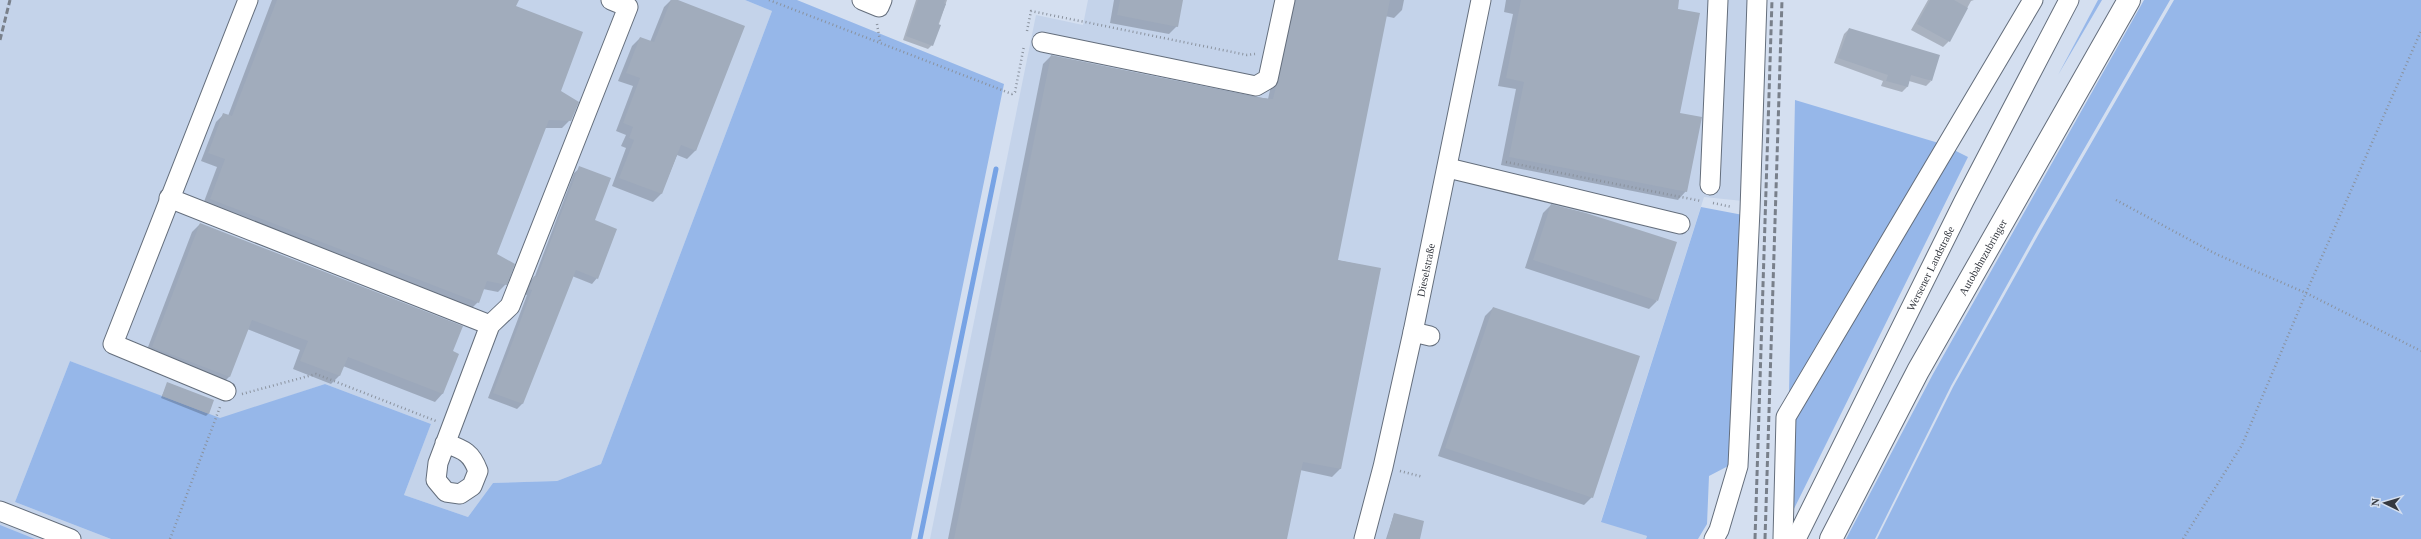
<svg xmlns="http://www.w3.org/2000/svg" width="2421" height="539" viewBox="0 0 2421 539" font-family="'Times New Roman',serif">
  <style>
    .built { fill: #c4d3ea }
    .green { fill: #96b7e9 }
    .shadow { fill: #0003 }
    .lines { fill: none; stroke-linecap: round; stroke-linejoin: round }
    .stream { stroke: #77a3e5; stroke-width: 5 }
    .building { fill: #a1acbc }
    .minor-casing { stroke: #646e7c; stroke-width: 21 }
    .highway-casing { stroke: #646e7c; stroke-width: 24 }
    .path { stroke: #8a929e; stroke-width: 2.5; stroke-dasharray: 1 3; stroke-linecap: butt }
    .minor { stroke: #fff; stroke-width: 19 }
    .highway { stroke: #fff; stroke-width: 22 }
    .rail { stroke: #79808b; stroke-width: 3; stroke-dasharray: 6 3; stroke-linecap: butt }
    .labels { text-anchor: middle; stroke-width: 4; stroke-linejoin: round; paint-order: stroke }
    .street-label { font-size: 11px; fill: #353940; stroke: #d4dff0 }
  </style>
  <rect width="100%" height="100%" fill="#d4dff0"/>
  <path class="built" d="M 0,0 L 745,0 L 772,11 L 601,464 L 557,481 L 493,483 L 468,517 L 404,495 L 431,424 L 325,384 L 220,419 L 70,361 L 15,502 L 111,539 L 0,539 Z
    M 1088,0 L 1749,0 L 1743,201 L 1704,197 L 1601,521 L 1647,536 L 1646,539 L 930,539 L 1036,15 L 1083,25 Z"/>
  <path class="green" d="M 745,0 L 797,0 L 1004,84 L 911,539 L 111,539 L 15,502 L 70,361 L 220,418 L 325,384 L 431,424 L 404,495 L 468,517 L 493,483 L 557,481 L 601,464 L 772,11 Z
    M 2098,0 L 2102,0 L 2058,75 Z
    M 2144,0 L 2170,0 L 2038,229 L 1951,386 L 1875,539 L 1846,539 L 1933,374 Z
    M 2174,0 L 2421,0 L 2421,539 L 1877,539 L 1953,387 L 2041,230 Z
    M 1795,100 L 1942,144 L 1789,395 Z
    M 1954,150 L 1968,157 L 1786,525 L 1788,423 Z
    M 1701,207 L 1743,215 L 1732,464 L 1709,476 L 1707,524 L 1698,539 L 1646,539 L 1647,536 L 1601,522 Z
    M 0,525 L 35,539 L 0,539 Z"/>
  <path class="shadow" d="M 272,0 L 518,0 L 515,7 L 559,91 L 570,120 L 562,128 L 545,128 L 496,254 L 506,284 L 498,292 L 483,289 L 478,302 L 470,310 L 202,207 L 217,167 L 201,161 L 216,122 L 224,114 L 228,116 Z
    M 671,0 L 743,26 L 695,151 L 687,159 L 677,155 L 661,194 L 653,202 L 612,186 L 626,148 L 621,146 L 626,135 L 616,131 L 633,86 L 618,81 L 632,46 L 640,38 L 650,42 L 664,7 Z
    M 916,0 L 947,0 L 932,45 L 928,49 L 903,40 Z
    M 1114,0 L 1182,0 L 1177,26 L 1169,34 L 1110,23 Z
    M 1288,0 L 1404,0 L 1402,10 L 1394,18 L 1385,16 L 1337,260 L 1380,269 L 1340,469 L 1332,477 L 1300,470 L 1286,539 L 948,539 L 1043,64 L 1051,56 L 1268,99 L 1288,11 Z
    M 1506,0 L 1678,0 L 1676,10 L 1679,114 L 1686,191 L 1678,200 L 1501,165 L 1516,89 L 1498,86 L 1513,14 L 1504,12 Z
    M 1928,0 L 1974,0 L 1971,1 L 1949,41 L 1943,47 L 1911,30 Z
    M 1849,29 L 1931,81 L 1926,86 L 1909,81 L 1907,87 L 1902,92 L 1881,86 L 1883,81 L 1834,63 L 1844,34 Z
    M 580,168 L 593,221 L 597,278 L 592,284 L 572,276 L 522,404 L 517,409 L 488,398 L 527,295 L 524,294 L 529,282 L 535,276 L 574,173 Z
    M 1551,205 L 1657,301 L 1649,309 L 1525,268 L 1543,213 Z
    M 200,224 L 452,352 L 443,393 L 435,402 L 343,366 L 339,376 L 331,384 L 293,369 L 300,350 L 247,329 L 229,377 L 221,385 L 145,355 L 192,232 Z
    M 1493,308 L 1592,497 L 1584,505 L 1438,456 L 1485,316 Z
    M 168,383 L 213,401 L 208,414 L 206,416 L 161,398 Z
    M 1394,514 L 1419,539 L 1386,539 Z"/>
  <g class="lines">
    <path class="stream" d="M 920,539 L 996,169"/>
  </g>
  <path class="building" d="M 277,0 L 519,0 L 516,6 L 583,32 L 561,91 L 579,102 L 571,121 L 549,120 L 497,254 L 515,264 L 507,285 L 487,281 L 479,303 L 210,199 L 225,159 L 208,153 L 223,113 L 232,116 Z
    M 671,0 L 678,0 L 745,26 L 696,151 L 681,145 L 662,194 L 619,178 L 634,140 L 629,138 L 633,127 L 623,123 L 640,78 L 626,73 L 640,37 L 654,42 Z
    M 918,0 L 945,0 L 944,3 L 946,4 L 938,24 L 941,25 L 933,46 L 906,36 Z
    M 1120,0 L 1183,0 L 1178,27 L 1117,15 Z
    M 1296,0 L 1390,0 L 1338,260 L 1381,268 L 1341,469 L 1303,462 L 1287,539 L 954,539 L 1051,55 L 1254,97 L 1273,99 Z
    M 1521,0 L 1679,0 L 1678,9 L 1700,13 L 1680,113 L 1702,117 L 1687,192 L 1509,157 L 1524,82 L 1506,78 Z
    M 1930,0 L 1954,0 L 1968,8 L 1950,42 L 1917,24 Z
    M 1849,28 L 1940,55 L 1932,81 L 1911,75 L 1908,87 L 1886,81 L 1888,75 L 1838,58 Z
    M 579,166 L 611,178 L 595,220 L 617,229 L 598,279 L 576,270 L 523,404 L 493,393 L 532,290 L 529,289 L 534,276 L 537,277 Z
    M 1551,204 L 1586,213 L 1677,242 L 1658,301 L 1533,260 Z
    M 200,223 L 463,326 L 453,351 L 459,354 L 443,394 L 348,357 L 340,376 L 300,361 L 308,341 L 252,320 L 230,377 L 152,347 Z
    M 1493,307 L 1640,356 L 1593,498 L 1445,448 Z
    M 167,382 L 214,400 L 209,414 L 162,396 Z
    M 1394,513 L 1424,521 L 1420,539 L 1387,539 Z"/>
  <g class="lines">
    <g class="minor-casing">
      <g id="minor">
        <path d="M 862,0 L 879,7 L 882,0"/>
        <path d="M 1042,42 L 1256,86 L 1268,79 L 1285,0"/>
        <path d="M 1448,168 L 1680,224"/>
        <path d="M 1710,185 L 1718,0"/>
        <path d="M 169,198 L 490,325"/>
        <path d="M 1413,332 L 1430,336"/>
        <path d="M 226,391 L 113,344 L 248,0"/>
        <path d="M 445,443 C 464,450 471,452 478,471 L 472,486 L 460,494 L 446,492 L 436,480 L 438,463 L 490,325 L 510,306 L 628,7 L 611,0"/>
        <path d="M 0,511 L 71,539"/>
        <path id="s1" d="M 1364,539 L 1383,467 L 1413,332 L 1481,0"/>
        <path d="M 1714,539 L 1719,530 L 1738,466 L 1750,210 L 1757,0"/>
        <path d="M 1783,539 L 1786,417 L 2033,0"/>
        <path id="s2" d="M 1796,539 L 1964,201 L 2069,0"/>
      </g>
    </g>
    <g class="highway-casing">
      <g id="highway">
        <path id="s3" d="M 1831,539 L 1918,371 L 2129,0"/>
      </g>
    </g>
    <path class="path" d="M 769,0 L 1012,94 L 1015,92 L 1024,46
      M 877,24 L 880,41
      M 1027,31 L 1031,11 L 1247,55 L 1255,54
      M 1506,162 L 1701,201
      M 2116,200 L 2216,254 L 2306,293 L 2421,351
      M 1713,203 L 1732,207
      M 242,394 L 316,374 L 436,421
      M 1400,471 L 1423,477
      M 170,539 L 220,407
      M 2183,539 L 2242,445 L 2306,293 L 2421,31"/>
    <use href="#minor" class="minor"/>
    <use href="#highway" class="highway"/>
    <path class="rail" d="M 0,40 L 10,0
      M 1755,539 L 1772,0
      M 1765,539 L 1782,0"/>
  </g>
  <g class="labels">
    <g class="street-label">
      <text dy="4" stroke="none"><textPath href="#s3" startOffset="320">Autobahnzubringer</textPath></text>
      <text dy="4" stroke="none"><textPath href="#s2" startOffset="302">Wersener Landstraße</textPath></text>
      <text dy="4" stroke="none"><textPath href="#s1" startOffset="276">Dieselstraße</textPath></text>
    </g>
  </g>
  <g transform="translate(2385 503) rotate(275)" stroke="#d4dff0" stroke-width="3" paint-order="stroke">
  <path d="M0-3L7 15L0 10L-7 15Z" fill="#353940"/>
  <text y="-6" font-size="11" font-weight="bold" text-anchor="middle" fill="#353940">N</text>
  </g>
</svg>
